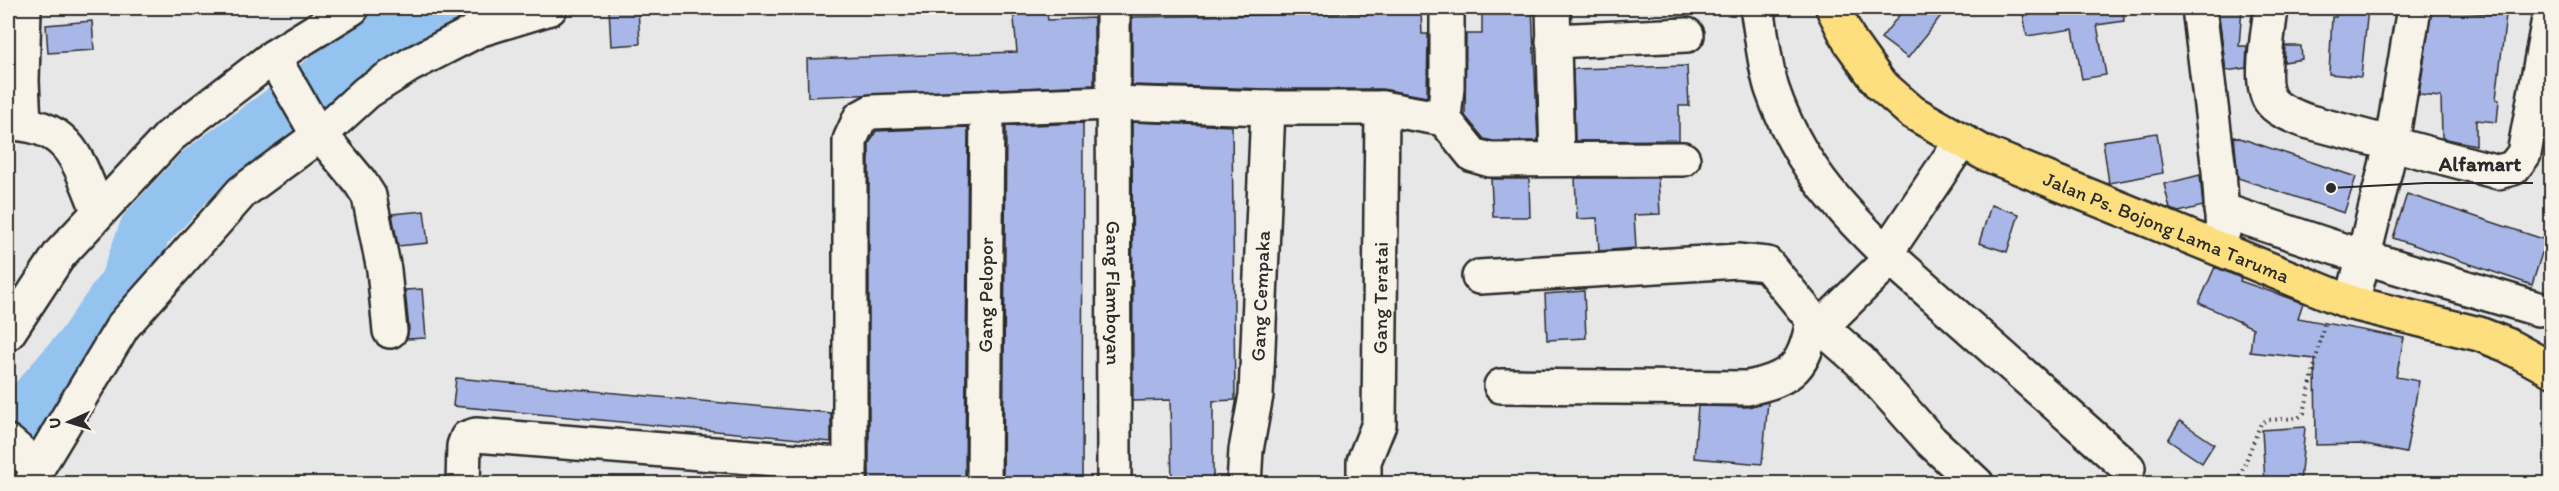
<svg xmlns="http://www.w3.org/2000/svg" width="2559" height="491" viewBox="0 0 2559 491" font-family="Itim,sans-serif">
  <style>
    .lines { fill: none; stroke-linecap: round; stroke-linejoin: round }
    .river { stroke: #94c3ef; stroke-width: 52 }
    .building { fill: #a8b7e7; stroke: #2b2b2b; stroke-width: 1.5 }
    .street-casing { stroke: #2b2b2b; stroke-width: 38 }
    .primary-casing { stroke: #2b2b2b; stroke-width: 38 }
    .path { stroke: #2b2b2b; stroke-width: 4; stroke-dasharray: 1.5 4.5; stroke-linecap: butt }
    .street { stroke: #f7f3e8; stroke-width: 33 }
    .primary { stroke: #fddf80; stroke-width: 33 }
    .labels { text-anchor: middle; stroke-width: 4.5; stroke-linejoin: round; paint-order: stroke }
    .street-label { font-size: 20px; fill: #2b2b2b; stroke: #f7f3e8 }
    .leader { fill: none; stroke: #2b2b2b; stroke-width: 2 }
    .callout-dot { fill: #2b2b2b; stroke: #f7f3e8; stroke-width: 2 }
    .callout-label { font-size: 21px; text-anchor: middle; font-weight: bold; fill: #2b2b2b; stroke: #f7f3e8; stroke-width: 4.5; stroke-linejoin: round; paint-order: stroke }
  </style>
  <rect width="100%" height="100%" fill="#e7e7e8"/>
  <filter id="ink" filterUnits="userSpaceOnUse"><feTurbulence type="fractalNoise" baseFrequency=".0167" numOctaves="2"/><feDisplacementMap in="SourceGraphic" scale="12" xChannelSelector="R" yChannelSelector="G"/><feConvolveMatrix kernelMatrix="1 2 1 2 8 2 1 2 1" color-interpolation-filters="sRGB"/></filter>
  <g filter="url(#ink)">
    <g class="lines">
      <path class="river" d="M 8,440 L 39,395 L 80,348 L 125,284 L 145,230 L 199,172 L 376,41 L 445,8"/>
    </g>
    <path class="building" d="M 609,8 L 638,8 L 640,44 L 611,46 Z
      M 1013,8 L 1046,8 L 1048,20 L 1094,18 L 1094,85 L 808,97 L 807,59 L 1017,52 Z
      M 1482,8 L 1532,8 L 1538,141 L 1493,141 L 1484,139 L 1465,116 L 1466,34 L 1482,34 Z
      M 1905,8 L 1947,8 L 1908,58 L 1881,38 Z
      M 2022,8 L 2123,8 L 2124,21 L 2097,25 L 2106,75 L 2082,79 L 2073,29 L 2027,36 Z
      M 2218,8 L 2242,8 L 2239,46 L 2247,46 L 2246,68 L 2226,71 Z
      M 2337,8 L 2368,8 L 2361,77 L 2329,74 L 2332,17 L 2336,17 Z
      M 2432,8 L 2457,8 L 2456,11 L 2506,15 L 2496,99 L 2499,100 L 2497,122 L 2476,120 L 2476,145 L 2442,138 L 2441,97 L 2419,95 Z
      M 1421,12 L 1422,34 L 1428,34 L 1427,97 L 1382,89 L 1268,89 L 1132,85 L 1132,17 Z
      M 92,21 L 94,50 L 48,53 L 46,25 Z
      M 2285,46 L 2301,46 L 2302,59 L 2284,62 Z
      M 1687,66 L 1689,106 L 1679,106 L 1679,140 L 1575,141 L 1573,69 Z
      M 1132,122 L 1232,126 L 1235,400 L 1213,401 L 1213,483 L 1172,483 L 1170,400 L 1133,401 Z
      M 1083,123 L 1082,483 L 1003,483 L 1006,126 Z
      M 968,127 L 965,483 L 869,483 L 869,144 L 876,131 Z
      M 2157,133 L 2163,173 L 2109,183 L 2103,141 Z
      M 2234,136 L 2356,177 L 2344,213 L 2238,178 Z
      M 2200,175 L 2203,206 L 2179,212 L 2170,209 L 2164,184 Z
      M 1575,178 L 1658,178 L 1660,214 L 1634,215 L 1636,248 L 1599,251 L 1597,218 L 1577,219 Z
      M 1491,179 L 1529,179 L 1530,217 L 1493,217 Z
      M 2407,194 L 2546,240 L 2532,285 L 2393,238 Z
      M 1991,205 L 2019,214 L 2007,252 L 1979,243 Z
      M 424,211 L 428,243 L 398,246 L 392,214 Z
      M 2215,267 L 2241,278 L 2240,281 L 2303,303 L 2298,318 L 2404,338 L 2396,377 L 2419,381 L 2406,453 L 2360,444 L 2316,445 L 2315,359 L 2250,352 L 2253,328 L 2199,303 Z
      M 422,289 L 426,338 L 407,339 L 409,329 L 405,290 Z
      M 1584,291 L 1586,338 L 1547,340 L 1545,294 Z
      M 456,378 L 831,413 L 831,442 L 453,406 Z
      M 1768,402 L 1762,464 L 1694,458 L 1698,406 L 1747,407 Z
      M 2180,421 L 2214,444 L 2202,463 L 2168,440 Z
      M 2305,427 L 2300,483 L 2265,483 L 2262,430 Z"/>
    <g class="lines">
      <g class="street-casing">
        <g id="street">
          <path id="s1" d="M 1113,8 L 1114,484"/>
          <path d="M 1553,8 L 1557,159"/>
          <path d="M 1757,8 C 1762,34 1764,64 1772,89 C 1797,162 1837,206 1891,258"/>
          <path d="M 2199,8 L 2219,171 L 2223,232"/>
          <path d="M 2271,8 C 2269,30 2258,82 2270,100 C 2277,111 2294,116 2306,121 L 2498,172 L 2513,168 L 2524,154 L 2551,8"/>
          <path d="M 1553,41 L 1687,35"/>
          <path d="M 273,57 L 311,123 L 360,182 L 369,196 L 384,270 L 390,331"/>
          <path d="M 1444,119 L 1447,87 L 1447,8"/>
          <path d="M 8,123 C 70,124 78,160 98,210"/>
          <path d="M 24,123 L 22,81 L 24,8"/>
          <path d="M 2221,210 L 2363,257 L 2538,309"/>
          <path d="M 1886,253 L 1962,140"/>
          <path d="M 1479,277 L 1737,261 L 1767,264 L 1813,320 L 1860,361 L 1931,441 L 1977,484"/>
          <path d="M 2352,303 L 2392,142 L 2414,8"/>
          <path d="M 1821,327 L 1891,258 L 2128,468"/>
          <path d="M 8,333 L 60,254 L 170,136 L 273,57 L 352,8"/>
          <path d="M 1501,386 L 1747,388 C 1793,379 1805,366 1813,320"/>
          <path d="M 8,442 L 38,467"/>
          <path d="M 31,484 L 38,467 L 123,326 L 242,192 L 322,133 L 367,92 L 410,65 L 478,30 L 550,8"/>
          <path d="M 463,484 L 464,446 L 467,438 L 476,435 L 850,465"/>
          <path d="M 850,484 L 850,140 L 860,118 L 871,112 L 1112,103 L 1268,108 L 1382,108 L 1444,119 L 1473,155 L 1490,160 L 1683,159"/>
          <path id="s2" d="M 984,484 L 987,107"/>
          <path id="s3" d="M 1244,484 L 1246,450 L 1256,395 L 1268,108"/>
          <path id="s4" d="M 1364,484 L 1364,461 L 1379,424 L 1382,108"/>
        </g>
      </g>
      <g class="primary-casing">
        <g id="primary">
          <path id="s5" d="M 1833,8 L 1850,42 L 1880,84 L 1912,112 L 1984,153 L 2352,303 L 2479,334 L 2507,345 L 2552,370"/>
        </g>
      </g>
      <path class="path" d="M 2240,476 L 2261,423 L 2268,420 L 2298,418 L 2304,413 L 2324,324"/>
      <use href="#street" class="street"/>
      <use href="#primary" class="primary"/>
    </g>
  </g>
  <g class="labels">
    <g class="street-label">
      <text dy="7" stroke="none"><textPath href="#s5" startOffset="412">Jalan Ps. Bojong Lama Taruma</textPath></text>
      <text dy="7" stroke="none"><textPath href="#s1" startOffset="285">Gang Flamboyan</textPath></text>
      <text dy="7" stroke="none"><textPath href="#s2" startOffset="189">Gang Pelopor</textPath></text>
      <text dy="7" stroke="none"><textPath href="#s3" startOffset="189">Gang Cempaka</textPath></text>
      <text dy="7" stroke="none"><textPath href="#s4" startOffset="189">Gang Teratai</textPath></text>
    </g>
  </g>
  <path class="leader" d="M2331 188L2426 183H2533"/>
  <circle class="callout-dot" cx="2331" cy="188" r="6"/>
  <g class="callout-label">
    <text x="2480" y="171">Alfamart</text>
  </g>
  <rect width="2559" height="491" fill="none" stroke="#f7f3e8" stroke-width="30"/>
  <rect x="15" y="15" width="2529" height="461" fill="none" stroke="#2b2b2b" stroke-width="2" filter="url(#ink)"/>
  <g transform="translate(69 422) rotate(266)" stroke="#f7f3e8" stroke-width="4.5" paint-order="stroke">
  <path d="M0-4.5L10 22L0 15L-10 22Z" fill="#2b2b2b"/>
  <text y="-9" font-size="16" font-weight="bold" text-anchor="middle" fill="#2b2b2b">U</text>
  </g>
</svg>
